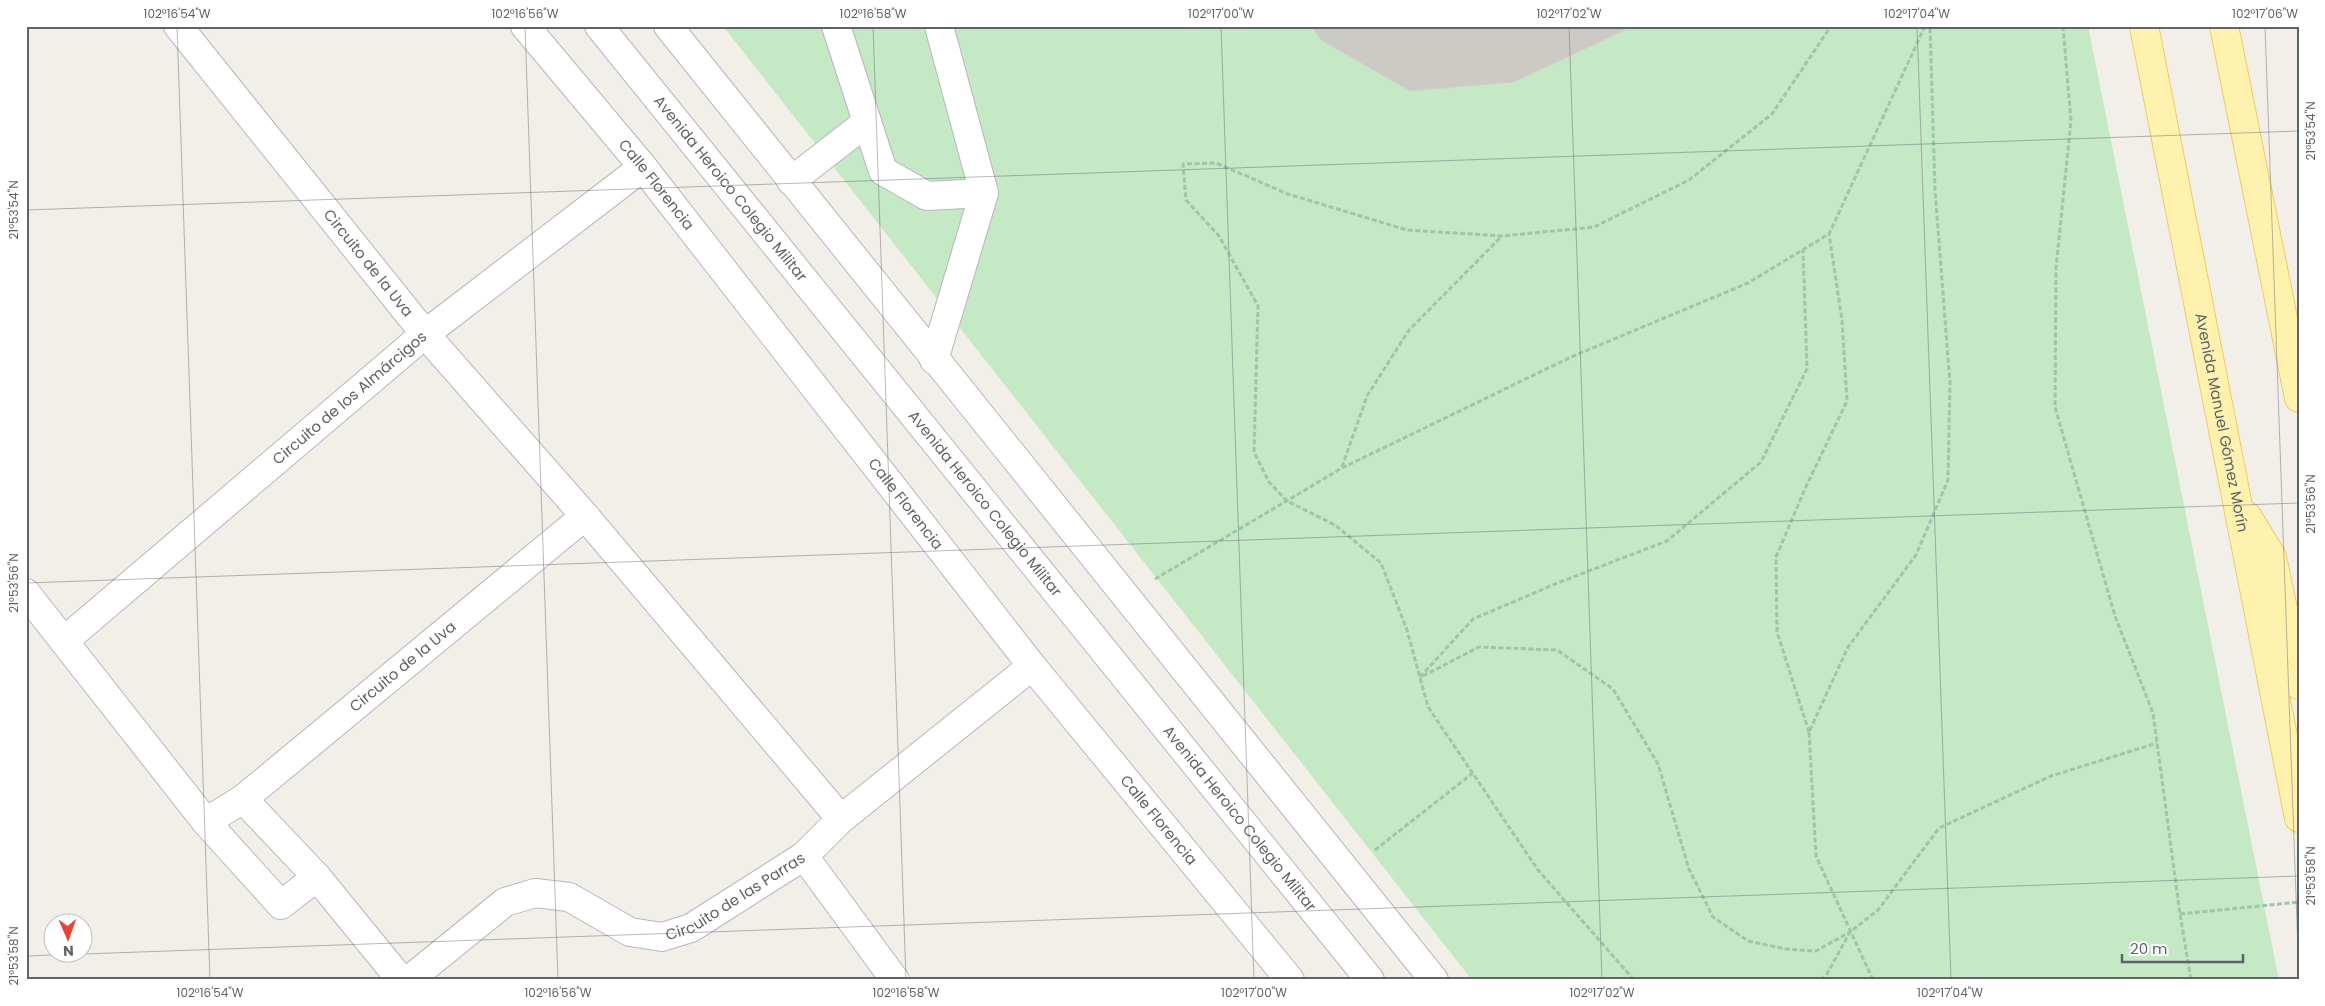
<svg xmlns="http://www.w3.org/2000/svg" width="2325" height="1006" viewBox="0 0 2325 1006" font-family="Poppins,sans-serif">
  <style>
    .green { fill: #c5e8c5 }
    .building { fill: #cccac5; stroke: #d6d1c6 }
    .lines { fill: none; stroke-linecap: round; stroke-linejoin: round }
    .minor-casing { stroke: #b5b8bc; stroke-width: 30 }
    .major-casing { stroke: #f2c960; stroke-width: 30 }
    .path { stroke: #9cc7a9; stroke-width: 3; stroke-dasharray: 5 2.5; stroke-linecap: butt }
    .minor { stroke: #fff; stroke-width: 28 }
    .major { stroke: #fff2af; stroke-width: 28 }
    .ticks { fill: none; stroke: #5f6368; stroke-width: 1; stroke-opacity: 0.45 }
    .labels { text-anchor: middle; stroke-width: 4; stroke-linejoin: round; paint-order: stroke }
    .street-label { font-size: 15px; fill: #5f6368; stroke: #fff }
    .neatline { fill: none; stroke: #5f6368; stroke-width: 2 }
    .ticks-label { font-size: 12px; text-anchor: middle; fill: #5f6368 }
  </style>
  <rect width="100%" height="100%" fill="#f1efe8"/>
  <path class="green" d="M 723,26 L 2088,26 L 2279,980 L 1472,980 Z"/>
  <path class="building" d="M 1312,26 L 1629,26 L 1623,31 L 1514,82 L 1410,91 L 1321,40 Z"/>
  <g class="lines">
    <g class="minor-casing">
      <g id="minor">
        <path id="s1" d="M 178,26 L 425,334 L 585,516 L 841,819"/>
        <path id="s2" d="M 525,26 L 643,167 L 1032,666 L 1290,980"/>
        <path id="s3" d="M 599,26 L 1370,980"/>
        <path d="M 668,26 L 1434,980"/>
        <path d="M 836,26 L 883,171 L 927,196 L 984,193"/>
        <path d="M 791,181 L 867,122"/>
        <path d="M 934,360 L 984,193 L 939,26"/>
        <path d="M 26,593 L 206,822 L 281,905 L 317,877"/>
        <path id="s4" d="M 64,641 L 425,334 L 643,167"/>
        <path d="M 243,799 L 317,877 L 401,980"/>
        <path id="s5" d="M 206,822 L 243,799 L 585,516"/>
        <path d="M 804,856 L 895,980"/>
        <path id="s6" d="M 409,980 L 505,902 L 535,893 L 569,897 L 630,932 L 662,937 L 691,928 L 804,856 L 841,819 L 1032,666"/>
      </g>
    </g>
    <g class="major-casing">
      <g id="major">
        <path id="s7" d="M 2144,26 L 2299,818"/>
        <path d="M 2224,26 L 2299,398"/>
        <path d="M 2247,516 L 2272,557 L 2299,685"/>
      </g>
    </g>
    <path class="path" d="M 2063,26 L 2071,121 L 2056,268 L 2055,407 L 2115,616 L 2153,713 L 2180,914 L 2191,980
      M 1342,467 L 1367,396 L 1409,330 L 1502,236
      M 1155,579 L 1342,468 L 1571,357 L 1748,283 L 1829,234 L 1925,26
      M 1423,676 L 1479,647 L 1557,650 L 1613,689 L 1658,764 L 1689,869 L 1713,917 L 1748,941 L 1786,949 L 1816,951 L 1850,932
      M 1420,677 L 1473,619 L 1560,582 L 1667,541 L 1761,462 L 1807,369 L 1803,250
      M 1809,732 L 1777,632 L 1776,557 L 1804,491 L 1847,401 L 1842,320 L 1829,234
      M 1375,850 L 1473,773
      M 2180,914 L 2299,902
      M 1634,980 L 1538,870 L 1428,707 L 1407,630 L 1381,563 L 1335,525 L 1287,501 L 1269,482 L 1254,452 L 1258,306 L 1219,236 L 1186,200 L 1183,164 L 1216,163 L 1288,194 L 1407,230 L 1503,236 L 1594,227 L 1689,180 L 1772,114 L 1831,26
      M 1821,980 L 1827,974 L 1850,932 L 1878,910 L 1939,828 L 2051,776 L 2157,743
      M 1873,980 L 1816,856 L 1809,732 L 1848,647 L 1916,555 L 1948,480 L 1950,383 L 1935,190 L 1930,26"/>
    <use href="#minor" class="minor"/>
    <use href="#major" class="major"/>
  </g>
  <path class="ticks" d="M 177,26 L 210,980M 525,26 L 558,980M 873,26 L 906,980M 1221,26 L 1254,980M 1569,26 L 1602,980M 1917,26 L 1951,980M 2265,26 L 2299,980M 26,210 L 2299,131M 26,583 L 2299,503M 26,956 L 2299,876"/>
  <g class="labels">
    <g class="street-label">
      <text dy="5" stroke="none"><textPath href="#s2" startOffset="206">Calle Florencia</textPath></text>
      <text dy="5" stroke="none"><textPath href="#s3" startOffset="209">Avenida Heroico Colegio Militar</textPath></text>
      <text dy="5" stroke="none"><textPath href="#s1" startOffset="304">Circuito de la Uva</textPath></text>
      <text dy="5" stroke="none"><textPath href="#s4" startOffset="375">Circuito de los Almárcigos</textPath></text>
      <text dy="5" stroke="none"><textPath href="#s7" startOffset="404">Avenida Manuel Gómez Morín</textPath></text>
      <text dy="5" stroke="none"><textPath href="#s3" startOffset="614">Avenida Heroico Colegio Militar</textPath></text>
      <text dy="5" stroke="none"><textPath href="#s2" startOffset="611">Calle Florencia</textPath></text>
      <text dy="5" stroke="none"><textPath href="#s5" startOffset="251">Circuito de la Uva</textPath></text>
      <text dy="5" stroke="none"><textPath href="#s3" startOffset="1019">Avenida Heroico Colegio Militar</textPath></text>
      <text dy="5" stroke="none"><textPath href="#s2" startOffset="1016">Calle Florencia</textPath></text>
      <text dy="5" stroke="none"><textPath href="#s6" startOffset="376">Circuito de las Parras</textPath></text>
    </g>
  </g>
  <rect width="2325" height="1006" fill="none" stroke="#ffffff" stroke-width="55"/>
  <g transform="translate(68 938) rotate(178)"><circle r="24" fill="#ffffff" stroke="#bfc1c3"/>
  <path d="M0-4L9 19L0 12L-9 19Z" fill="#ea4335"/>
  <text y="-8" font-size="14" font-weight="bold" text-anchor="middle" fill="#5f6368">N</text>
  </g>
  <path d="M2122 954v8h121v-8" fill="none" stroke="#5f6368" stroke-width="2.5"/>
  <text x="2130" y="954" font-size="15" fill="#5f6368" stroke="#ffffff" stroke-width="4" paint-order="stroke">20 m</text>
  <rect x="28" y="28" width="2270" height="950" class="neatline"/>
  <g class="ticks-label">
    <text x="177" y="18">102°16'54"W</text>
    <text x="525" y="18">102°16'56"W</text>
    <text x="873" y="18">102°16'58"W</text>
    <text x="1221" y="18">102°17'00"W</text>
    <text x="1569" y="18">102°17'02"W</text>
    <text x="1917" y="18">102°17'04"W</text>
    <text x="2265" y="18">102°17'06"W</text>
    <text transform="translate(2311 131) rotate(-90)" y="4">21°53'54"N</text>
    <text transform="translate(14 210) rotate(-90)" y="4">21°53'54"N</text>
    <text transform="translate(2311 504) rotate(-90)" y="4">21°53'56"N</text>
    <text transform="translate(14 583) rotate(-90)" y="4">21°53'56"N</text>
    <text transform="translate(2311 876) rotate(-90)" y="4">21°53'58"N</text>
    <text transform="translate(14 956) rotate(-90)" y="4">21°53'58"N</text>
    <text x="210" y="997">102°16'54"W</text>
    <text x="558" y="997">102°16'56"W</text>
    <text x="906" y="997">102°16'58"W</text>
    <text x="1254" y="997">102°17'00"W</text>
    <text x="1602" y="997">102°17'02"W</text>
    <text x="1950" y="997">102°17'04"W</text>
  </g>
</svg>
